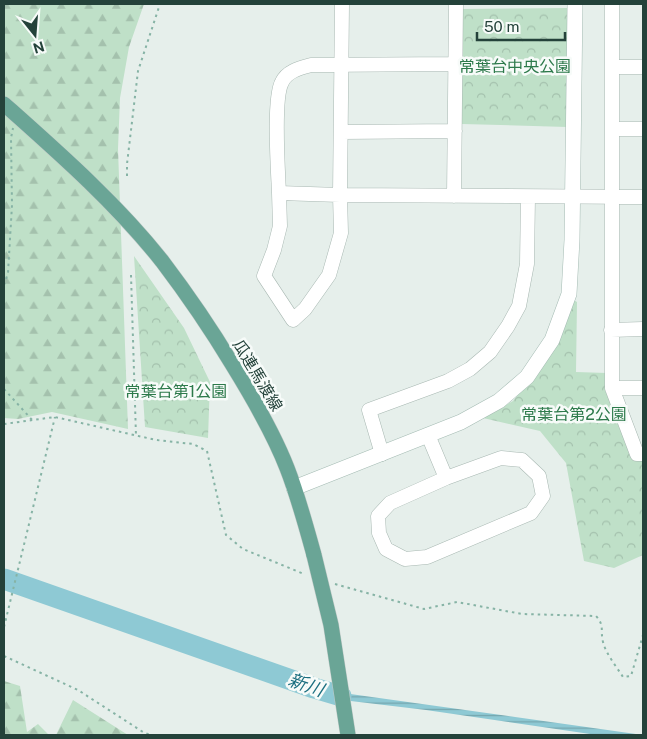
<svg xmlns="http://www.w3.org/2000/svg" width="647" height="739" viewBox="0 0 647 739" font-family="'Public Sans','Noto Sans JP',sans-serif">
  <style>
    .forest { fill: url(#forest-firs) }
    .park { fill: url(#park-crowns) }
    .water { fill: url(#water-rules) }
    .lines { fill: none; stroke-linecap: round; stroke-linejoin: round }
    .river { stroke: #8ec9d4; stroke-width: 21 }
    .street-casing { stroke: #a8b8b2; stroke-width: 15 }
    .secondary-casing { stroke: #a4bbb3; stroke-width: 16 }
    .primary-casing { stroke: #c2cac8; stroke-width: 16 }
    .path { stroke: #86b3a5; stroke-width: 2; stroke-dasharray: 2.5 4; stroke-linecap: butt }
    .street { stroke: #fff; stroke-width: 14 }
    .secondary { stroke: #fff; stroke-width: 15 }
    .primary { stroke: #6aa596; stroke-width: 15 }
    .primary-bridge-casing { stroke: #c2cac8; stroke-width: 16; stroke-linecap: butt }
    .primary-bridge { stroke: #6aa596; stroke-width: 15 }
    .labels { text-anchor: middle; stroke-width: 5; stroke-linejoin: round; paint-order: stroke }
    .park-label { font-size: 16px; fill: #2d7a4b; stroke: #f7fbf9 }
    .street-label { font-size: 16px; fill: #24423a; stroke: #f7fbf9 }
    .water-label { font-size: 18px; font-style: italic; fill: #1c6f80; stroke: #f7fbf9 }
  </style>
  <defs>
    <pattern id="forest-firs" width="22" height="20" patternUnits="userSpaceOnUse" patternTransform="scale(1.25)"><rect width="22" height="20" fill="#bfe0c8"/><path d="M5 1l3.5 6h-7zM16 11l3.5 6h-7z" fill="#a4c1ad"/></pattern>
    <pattern id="park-crowns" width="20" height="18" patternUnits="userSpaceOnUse" patternTransform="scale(1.25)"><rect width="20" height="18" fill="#bfe0c8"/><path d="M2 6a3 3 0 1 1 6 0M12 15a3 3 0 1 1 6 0" fill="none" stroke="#a4c1ad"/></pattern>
    <pattern id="water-rules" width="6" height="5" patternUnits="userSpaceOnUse" patternTransform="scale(1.25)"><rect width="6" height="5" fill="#8ec9d4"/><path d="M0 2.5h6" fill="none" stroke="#74a5ad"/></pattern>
  </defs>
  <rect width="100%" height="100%" fill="#e6efeb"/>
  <path class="forest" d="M 4,4 L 144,4 L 129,47 L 120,98 L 118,149 L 128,429 L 52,412 L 18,419 L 4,418 Z
    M 4,681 L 20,686 L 27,732 L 38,724 L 49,735 L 4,735 Z
    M 73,700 L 128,735 L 56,735 Z"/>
  <path class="park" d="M 568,8 L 567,127 L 462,124 L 462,9 Z
    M 134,256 L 184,328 L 210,382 L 208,438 L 145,427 Z
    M 572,299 L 577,302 L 576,372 L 607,373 L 606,392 L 634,459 L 643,459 L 643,555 L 614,568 L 584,561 L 566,463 L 540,431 L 483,418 L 513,401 L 557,343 Z"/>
  <path class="water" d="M 316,685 L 336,692 L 643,735 L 597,735 L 426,710 L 334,699 L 313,692 Z"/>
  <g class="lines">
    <path class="river" d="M 4,579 L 314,688 L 341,696"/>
    <g class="street-casing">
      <path id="street" d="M 342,4 L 340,195 L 643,197
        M 612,4 L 612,388 L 643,388
        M 612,67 L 643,67
        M 612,129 L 643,129
        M 341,132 L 455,131
        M 279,193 L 280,226 L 274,250 L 264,276 L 293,320 L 305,309 L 329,275 L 341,233 L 340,195 L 279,193 C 278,170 273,98 282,82 C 287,71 300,68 311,65 L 455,64
        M 454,196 L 456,4
        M 611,330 L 643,329
        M 612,388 L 637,454 L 643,454
        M 428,435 L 446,478 L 390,503 L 378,516 L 379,533 L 386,549 L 405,559 L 427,557 L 531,513 L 543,496 L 539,476 L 522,460 L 501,458 L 446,478
        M 382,454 L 369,410 L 448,381 L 470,369 L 490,352 L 508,326 L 519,306 L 527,264 L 528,197"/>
    </g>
    <g class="secondary-casing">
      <path id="secondary" d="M 294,488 L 461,422 L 499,401 L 527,377 L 552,340 L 569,294 L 572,240 L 575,4"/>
    </g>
    <g class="primary-casing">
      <path id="primary" d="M 4,104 C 59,153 116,203 162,261 C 187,294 211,329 232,364 C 253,398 273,432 287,468 C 298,496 306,526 314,555"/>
    </g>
    <path class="path" d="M 127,176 L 127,164 L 138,71 L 160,4
      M 131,275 L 136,436
      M 4,285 L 8,273 L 12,205 L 11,138 L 13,128
      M 4,389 L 34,422
      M 4,424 L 55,417 L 156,440 L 193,444 L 207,451 L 226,535 L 243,549 L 304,574
      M 335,584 L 424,609 L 457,602 L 522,614 L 596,616 C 605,626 600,630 603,642 C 606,654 616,666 623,677 L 631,676 L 643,635
      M 4,627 L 55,417
      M 4,656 L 78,690 L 143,732 L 150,735"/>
    <use href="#street" class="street"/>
    <use href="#secondary" class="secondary"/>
    <use href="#primary" class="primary"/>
    <g class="primary-bridge-casing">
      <path id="primary-bridge" d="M 314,555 L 331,625 L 348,735"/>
    </g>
    <use href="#primary-bridge" class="primary-bridge"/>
  </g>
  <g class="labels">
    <g class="park-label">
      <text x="515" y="72">常葉台中央公園</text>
      <text x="176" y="397">常葉台第1公園</text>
      <text x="574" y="420">常葉台第2公園</text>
    </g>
    <g class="street-label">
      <text transform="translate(258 375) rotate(59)" y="6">瓜連馬渡線</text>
    </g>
    <g class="water-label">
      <text transform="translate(306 685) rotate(19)" y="6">新川</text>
    </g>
  </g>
  <rect width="647" height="739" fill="none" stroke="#24423a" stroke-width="10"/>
  <g transform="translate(35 35) rotate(163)" stroke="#f7fbf9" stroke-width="4" paint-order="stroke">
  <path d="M0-4L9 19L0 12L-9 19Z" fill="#24423a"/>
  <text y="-8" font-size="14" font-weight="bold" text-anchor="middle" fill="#24423a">N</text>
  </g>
  <path d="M477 32v8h88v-8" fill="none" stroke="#24423a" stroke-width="2.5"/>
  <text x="484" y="32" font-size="15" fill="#24423a" stroke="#f7fbf9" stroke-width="4" paint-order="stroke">50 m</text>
</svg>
